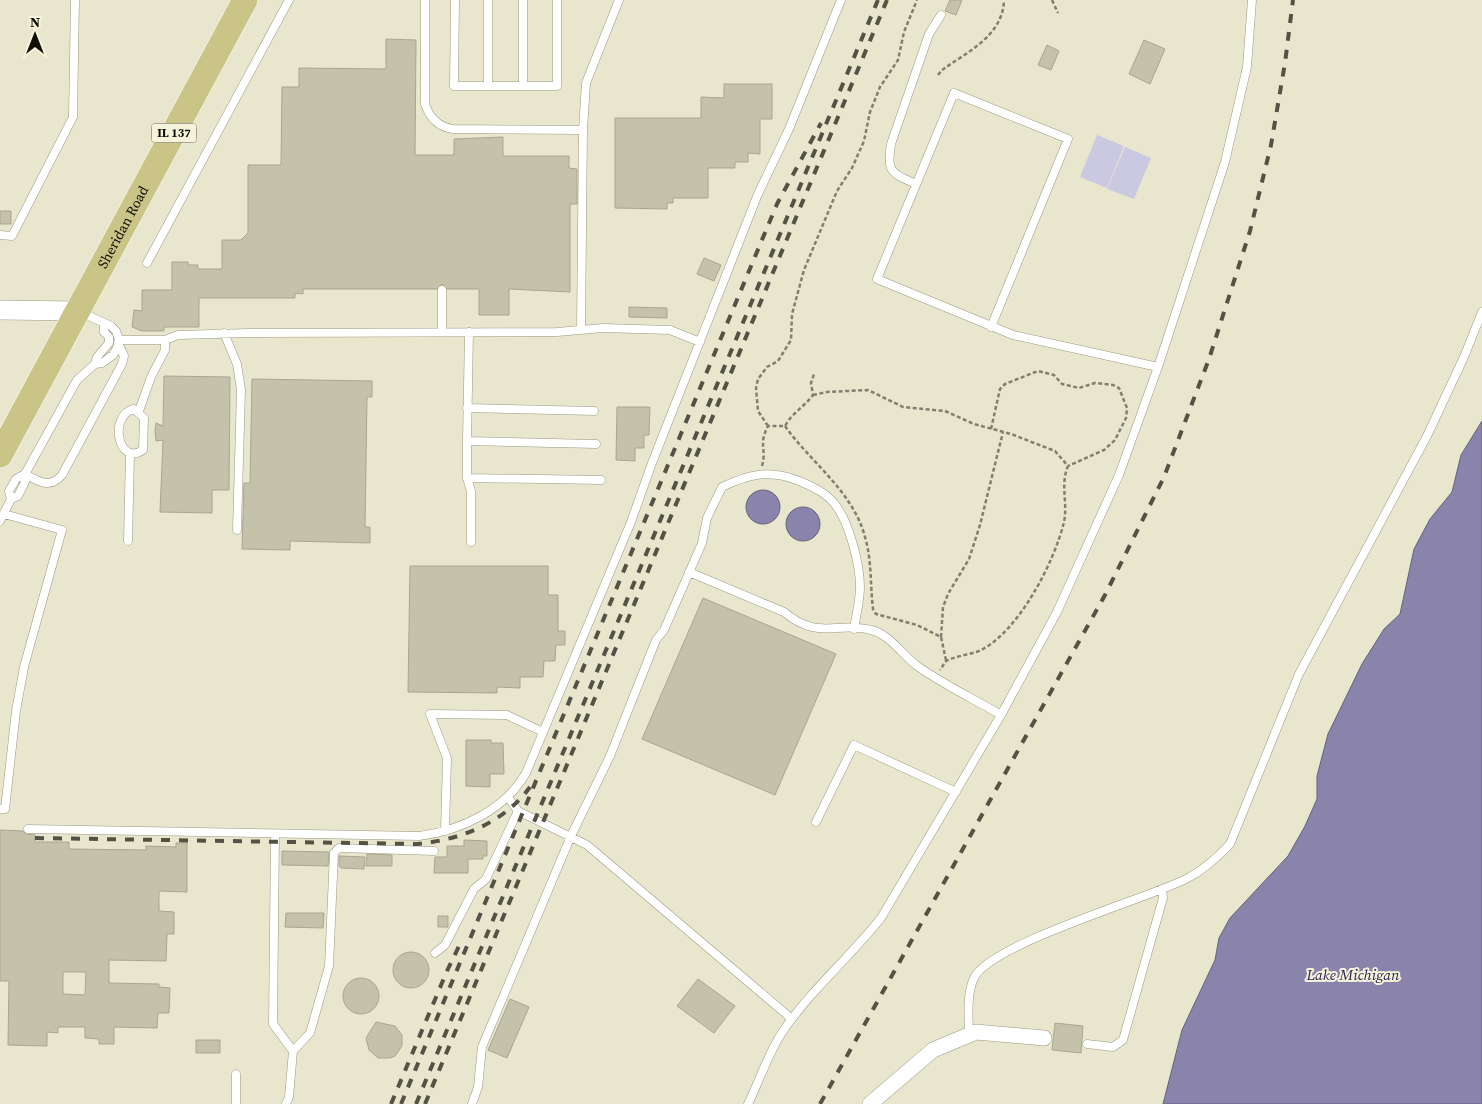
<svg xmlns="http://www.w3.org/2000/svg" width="1482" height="1104" viewBox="0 0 1482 1104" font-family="'Source Serif 4',serif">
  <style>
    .green { fill: #cbc8e2 }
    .water { fill: #8a84ad; stroke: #65617b }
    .building { fill: #c4c2a9; stroke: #a8a68f; fill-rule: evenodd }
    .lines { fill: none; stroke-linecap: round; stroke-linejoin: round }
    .service-casing { stroke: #9b9982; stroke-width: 9 }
    .minor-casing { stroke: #9b9982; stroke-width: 16 }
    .tertiary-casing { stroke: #9b9982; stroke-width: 20 }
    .trunk-casing { stroke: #fff; stroke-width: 26 }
    .path { stroke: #817f6f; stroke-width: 2.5; stroke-dasharray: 4 2.5; stroke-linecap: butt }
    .service { stroke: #fff; stroke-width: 8 }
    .minor { stroke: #fff; stroke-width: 15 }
    .tertiary { stroke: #fff; stroke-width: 19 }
    .trunk { stroke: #cac487; stroke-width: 25 }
    .rail { stroke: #535244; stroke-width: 4; stroke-dasharray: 9 9; stroke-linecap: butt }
    .labels { text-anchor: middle; stroke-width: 4; stroke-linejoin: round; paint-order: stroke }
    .shield { fill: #f5f3da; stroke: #555346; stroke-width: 1 }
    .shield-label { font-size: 12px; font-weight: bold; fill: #100f07 }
    .street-label { font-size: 14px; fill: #100f07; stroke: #f5f3da }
    .water-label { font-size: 15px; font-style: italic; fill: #2e2155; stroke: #f5f3da }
  </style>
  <rect width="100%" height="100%" fill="#e8e6cd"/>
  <path class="green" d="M 1097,135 L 1124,146 L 1107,188 L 1080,177 Z
    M 1125,147 L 1151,158 L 1134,199 L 1107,189 Z"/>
  <path class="water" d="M 1482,421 L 1482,1104 L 1163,1104 L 1182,1030 L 1215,960 L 1219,938 L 1230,918 L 1288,856 L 1305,826 L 1317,799 L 1317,776 L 1328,734 L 1362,664 L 1384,629 L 1400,614 L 1414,549 L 1430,519 L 1452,492 L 1461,455 Z
    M746 507a17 17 0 1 1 34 0a17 17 0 1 1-34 0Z
    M786 524a17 17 0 1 1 34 0a17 17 0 1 1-34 0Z"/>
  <path class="building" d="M 950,0 L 962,0 L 956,15 L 945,11 Z
    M 386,39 L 416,40 L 415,155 L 454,155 L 454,139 L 503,137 L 503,156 L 569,156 L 569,168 L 577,169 L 577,204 L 570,204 L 570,292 L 509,289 L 509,315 L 479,315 L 479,289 L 447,289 L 442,284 L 437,289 L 303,289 L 303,294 L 295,293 L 295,298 L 199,298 L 199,327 L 164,327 L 164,331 L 142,331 L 132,327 L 134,310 L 142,311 L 142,290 L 172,290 L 172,262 L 188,262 L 188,265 L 198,265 L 198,269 L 222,269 L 222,240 L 241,240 L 248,233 L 248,165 L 281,165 L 282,87 L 299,87 L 299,68 L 386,69 Z
    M 1144,40 L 1165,49 L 1150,84 L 1129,74 Z
    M 1047,45 L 1059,51 L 1051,70 L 1038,65 Z
    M 724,84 L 772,84 L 772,119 L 760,119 L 760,154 L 748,153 L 748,162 L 735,162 L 735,168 L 708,168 L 708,198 L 673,198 L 673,203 L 667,203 L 667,209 L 615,208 L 615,118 L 701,118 L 701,97 L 724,98 Z
    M 0,211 L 11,211 L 11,224 L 0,224 Z
    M 704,258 L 721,265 L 714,281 L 697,274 Z
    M 629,307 L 667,308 L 667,318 L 629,317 Z
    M 164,376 L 230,377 L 229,490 L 212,490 L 212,513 L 160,512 L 163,440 L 156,441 L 155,431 L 156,423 L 163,426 Z
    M 252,379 L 372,381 L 372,397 L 367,397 L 365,527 L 370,527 L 370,543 L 290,541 L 290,550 L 242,549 L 244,483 L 250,483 Z
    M 617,407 L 650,407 L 649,435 L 644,435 L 644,448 L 635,448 L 635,461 L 616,460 Z
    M 410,566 L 548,566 L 548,595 L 558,595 L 558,631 L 565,631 L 565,645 L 556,645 L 555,661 L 544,661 L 543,677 L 520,677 L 520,688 L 497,687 L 497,693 L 408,692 Z
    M 703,598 L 836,654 L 775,795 L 642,739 Z
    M 466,740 L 491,740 L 491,743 L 503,743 L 504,774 L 490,774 L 490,787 L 466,786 Z
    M 0,830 L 23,831 L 26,834 L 35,835 L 35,842 L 69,842 L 69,849 L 146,850 L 146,846 L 176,847 L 176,843 L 187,843 L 187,892 L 159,891 L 159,911 L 174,912 L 174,934 L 167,934 L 166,961 L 109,960 L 109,983 L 159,984 L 159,987 L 170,988 L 169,1013 L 158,1013 L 157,1028 L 114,1027 L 114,1044 L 99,1044 L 99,1039 L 85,1038 L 85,1027 L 58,1027 L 58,1033 L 47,1032 L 47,1046 L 8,1045 L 9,981 L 0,981 ZM 63,972 L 86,972 L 85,995 L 63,994 Z
    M 464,840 L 487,841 L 487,856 L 483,856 L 483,859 L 468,859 L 468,873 L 434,873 L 435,857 L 447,857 L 447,846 L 464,846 Z
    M 282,851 L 329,852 L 328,866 L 282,865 Z
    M 367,854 L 392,855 L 392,866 L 366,866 Z
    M 339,856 L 365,857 L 364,869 L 341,868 L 339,866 Z
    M 286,913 L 324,913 L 323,928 L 285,927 Z
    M 438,916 L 448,916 L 448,927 L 438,927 Z
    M393 970a18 18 0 1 1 36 0a18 18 0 1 1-36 0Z
    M343 996a18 18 0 1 1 36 0a18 18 0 1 1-36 0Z
    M 698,979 L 735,1006 L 714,1033 L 677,1006 Z
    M 510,999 L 529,1007 L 507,1058 L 488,1050 Z
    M 376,1022 L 395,1026 L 402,1035 L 402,1046 L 395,1056 L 390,1058 L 378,1058 L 369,1050 L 366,1038 Z
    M 1055,1023 L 1083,1026 L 1081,1053 L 1052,1050 Z
    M 196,1040 L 220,1040 L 220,1053 L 196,1053 Z"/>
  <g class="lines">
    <g class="service-casing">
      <path id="service" d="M 425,0 L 425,104 C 430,119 439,127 453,129 L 583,130
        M 455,0 L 454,86 L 557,86 L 557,0
        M 488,86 L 488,0
        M 523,86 L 523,0
        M 916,184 C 892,173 886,173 891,144 L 929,34 L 941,15
        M 0,235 L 12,236 L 73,117 L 75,0
        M 147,263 L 289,0
        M 442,290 L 442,332
        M 991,327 L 1068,139 L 954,93 L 877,279 L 1013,335 L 1158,367
        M 581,330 L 583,130 L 586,83 L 619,0
        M 469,332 L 467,441 L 467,478 L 471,491 L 471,542
        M 224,333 L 237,364 L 241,390 L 237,530
        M 119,340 L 165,340 L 178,335 L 248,333 L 557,332 L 603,328 L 670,330 L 700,342
        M 95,364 L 97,357 L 109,343 L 109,337 L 104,332 L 104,325
        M 467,408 L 594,411
        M 134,409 L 144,418 L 143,450 C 118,467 108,415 134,409 Z
        M 139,411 L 151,377 L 165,350 L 165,340
        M 467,441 L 596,444
        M 25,474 C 39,482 50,489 62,475 L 122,364 L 124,356 L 118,343
        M 467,478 L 601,480
        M 11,499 L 9,491 L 16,479 L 25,474
        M 0,521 L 11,499 L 18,496 L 25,482 L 25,474 L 77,380 L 95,364 L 102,363 L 113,355 L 117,348 L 119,340 L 116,331 L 111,326 L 80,312
        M 128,541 L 130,454
        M 689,572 L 784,612 C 819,641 835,621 871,630 C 889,634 902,654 916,665 C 942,684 974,699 1001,715
        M 0,809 L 5,809 L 16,711 L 24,667 L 62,530 L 4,514
        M 518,811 L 587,845 L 792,1019
        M 816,822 L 854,745 L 956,792
        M 28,829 L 419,836 C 460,831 505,810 526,773 L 631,522 L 652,463 L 758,194 L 789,129 L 841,0
        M 445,831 L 447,758 L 430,714 L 507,715 L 543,732
        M 275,834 L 273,1024 L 293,1051
        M 435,953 L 445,945 L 474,889 L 486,879 L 518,811 L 508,797
        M 969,1035 C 969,1018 966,995 974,978 C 990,944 1146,899 1186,879 C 1204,870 1217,858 1230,844 L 1299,674 L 1427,436 L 1464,357 L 1482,312
        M 1087,1044 L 1113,1047 L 1123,1040 L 1163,898 L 1162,889
        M 236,1074 L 236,1104
        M 286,1104 L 289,1097 L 293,1051 L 310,1033 L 329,966 L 334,853 L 339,848 L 434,851
        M 472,1104 L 478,1087 L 482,1047 L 571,836 L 610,756 L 656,640 L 664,630 L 702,543 L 707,518 L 722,487 C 749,474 770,469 799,481 C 812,486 825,492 834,503 C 849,521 860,564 860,587 C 860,601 856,615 854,629
        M 748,1104 C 760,1080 768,1053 783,1031 C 811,990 850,957 881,918 L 1001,715 L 1057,612 L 1119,475 L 1158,367 L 1225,162 L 1247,67 L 1252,0"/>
    </g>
    <g class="minor-casing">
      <path id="minor" d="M 870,1104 L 933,1050 L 976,1032 L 1044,1038"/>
    </g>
    <g class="tertiary-casing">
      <path id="tertiary" d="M 0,310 L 78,311"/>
    </g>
    <g class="trunk-casing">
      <g id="trunk">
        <path id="s1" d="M 0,455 L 245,0"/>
      </g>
    </g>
    <path class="path" d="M 1052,0 L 1058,13
      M 938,75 L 942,70 C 967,52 1003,36 1004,0
      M 813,395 L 827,392 L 868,390 L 903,407 L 945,411 L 974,424 L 1011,434 L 1055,451 L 1068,466 C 1060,485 1068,503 1064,522 C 1054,563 1018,633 979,651 C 968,655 956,656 946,661 L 940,670
      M 768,426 L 758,411 L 756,388 L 758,379 L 767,367 L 778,361 L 791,340 L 792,314 L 804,270 L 837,191 L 852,168 L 864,141 L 870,112 L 880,87 L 898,60 L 904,32 L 917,0
      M 785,426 C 810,462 853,491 865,537 C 872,561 870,584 873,609 L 876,614 L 917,625 L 941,637 L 946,660
      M 991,429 L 1000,389 L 1005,384 L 1038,371 L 1054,375 L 1062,384 L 1079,388 L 1095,383 L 1113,385 L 1119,388 L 1127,408 L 1126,418 L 1115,440 L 1104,450 L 1068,466
      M 762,466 C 767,448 758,445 768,426 L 785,426 C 792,413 804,407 813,395 L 811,383 L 814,374
      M 941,637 L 943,607 L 948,594 L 969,559 L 980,525 L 1003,432"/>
    <use href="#service" class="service"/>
    <use href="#minor" class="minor"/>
    <use href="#tertiary" class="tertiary"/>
    <use href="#trunk" class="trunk"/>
    <path class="rail" d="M 35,838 L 417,844 C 460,840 504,823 530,787
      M 391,1104 L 447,971 L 462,940
      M 401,1104 L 777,204 L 821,123
      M 416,1104 L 878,0
      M 425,1104 L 887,0
      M 820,1104 L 1105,595 L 1164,477 L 1209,359 L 1250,231 L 1271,145 L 1285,63 L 1293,0"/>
  </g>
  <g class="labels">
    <rect class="shield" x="151.5" y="123.5" width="45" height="19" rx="4"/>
    <g class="shield-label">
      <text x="174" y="137">IL 137</text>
    </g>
    <g class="street-label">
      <text dy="5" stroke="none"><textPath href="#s1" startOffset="259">Sheridan Road</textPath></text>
    </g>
    <g class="water-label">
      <text x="1353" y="980">Lake Michigan</text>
    </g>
  </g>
  <g transform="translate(35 35)" stroke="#f5f3da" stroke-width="4" paint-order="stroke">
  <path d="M0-4L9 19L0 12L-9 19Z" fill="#100f07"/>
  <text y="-8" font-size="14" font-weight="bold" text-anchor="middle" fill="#100f07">N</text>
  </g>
</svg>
